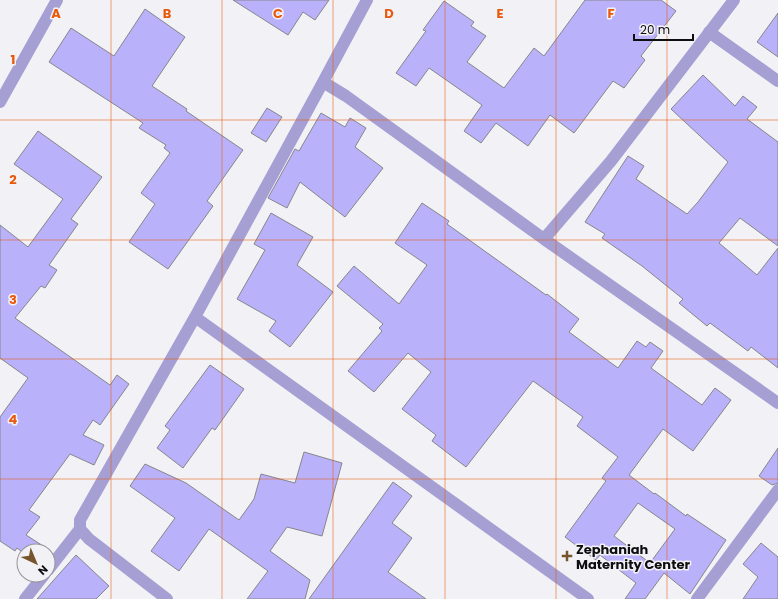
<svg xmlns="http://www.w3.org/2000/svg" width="778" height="599" viewBox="0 0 778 599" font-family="Poppins,sans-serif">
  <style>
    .building { fill: #bab1fb; stroke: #86868a; fill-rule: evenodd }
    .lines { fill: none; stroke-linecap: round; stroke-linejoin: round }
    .minor { stroke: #a59fd3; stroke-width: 12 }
    .grid { fill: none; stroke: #e8590c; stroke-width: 1; stroke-opacity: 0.55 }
    .poi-dot { fill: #76552c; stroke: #f1f1f6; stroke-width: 1.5 }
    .labels { text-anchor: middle; stroke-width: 3; stroke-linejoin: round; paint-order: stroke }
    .poi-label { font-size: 13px; font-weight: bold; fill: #0e0e10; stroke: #f1f1f6; text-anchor: start }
    .grid-label { font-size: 13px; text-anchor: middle; font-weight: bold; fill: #e8590c; stroke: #f1f1f6; stroke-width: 3; stroke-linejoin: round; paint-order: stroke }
  </style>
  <rect width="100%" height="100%" fill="#f1f1f6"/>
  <path class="building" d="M 233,0 L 329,0 L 315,20 L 303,12 L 288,35 Z
    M 585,0 L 661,0 L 676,11 L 641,56 L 645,60 L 624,88 L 613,81 L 574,133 L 550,115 L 528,146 L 496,123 L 481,143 L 464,131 L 482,105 L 429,68 L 416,86 L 396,73 L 426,31 L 423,30 L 444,1 L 474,22 L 471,26 L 486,36 L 467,62 L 504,88 L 534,48 L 544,56 Z
    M 145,9 L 185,37 L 152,86 L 187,109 L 186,111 L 243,150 L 207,201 L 213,206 L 168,269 L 129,242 L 155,204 L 141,193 L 170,153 L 164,148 L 166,145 L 139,128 L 143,123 L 49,62 L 71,28 L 114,56 Z
    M 778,13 L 778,57 L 757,42 Z
    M 703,75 L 735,106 L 743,96 L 757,107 L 747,119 L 778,142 L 778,246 L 740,218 L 719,243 L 757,275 L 778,248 L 778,368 L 751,347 L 748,351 L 710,323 L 707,326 L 679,303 L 683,299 L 642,266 L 602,238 L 605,234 L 585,222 L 628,156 L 644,166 L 636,179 L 687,214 L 698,202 L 728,162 L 671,109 Z
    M 267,108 L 282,117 L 266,142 L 251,133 Z
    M 321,113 L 345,127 L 350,118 L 366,128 L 355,147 L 383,168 L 345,217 L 300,182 L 287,208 L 268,198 L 295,149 L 299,151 Z
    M 38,131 L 102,177 L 71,219 L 78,224 L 49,265 L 57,270 L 45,288 L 41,286 L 15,318 L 110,385 L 117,375 L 129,384 L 100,425 L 93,420 L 83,435 L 104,445 L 94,465 L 70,454 L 29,510 L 40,517 L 26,535 L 51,551 L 21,551 L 17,548 L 15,551 L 0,541 L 0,417 L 28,378 L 0,358 L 0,225 L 28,247 L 63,199 L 14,164 Z
    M 422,203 L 449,221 L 447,224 L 546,295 L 547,294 L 579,319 L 569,332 L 618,368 L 637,341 L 646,347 L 650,342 L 663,351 L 651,368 L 702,405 L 715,388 L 731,400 L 693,451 L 663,429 L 629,475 L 654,494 L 655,493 L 686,516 L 687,514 L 726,540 L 690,594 L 664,573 L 645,599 L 625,599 L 636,583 L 600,555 L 596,560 L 565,537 L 606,481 L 602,478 L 618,457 L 577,426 L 583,417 L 533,381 L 466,467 L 432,441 L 436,435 L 402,409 L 431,372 L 408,353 L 374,392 L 348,371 L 382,331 L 379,328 L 383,324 L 337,286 L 354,266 L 399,304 L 427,265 L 395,243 ZM 638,503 L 675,529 L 650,563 L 614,536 Z
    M 271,213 L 313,237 L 297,265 L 333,292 L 290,347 L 269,331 L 276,321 L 237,299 L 265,250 L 254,244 Z
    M 210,365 L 244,389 L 215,430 L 212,428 L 183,468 L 157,448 L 170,430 L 165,426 Z
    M 778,448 L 778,483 L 772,485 L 759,476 Z
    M 304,452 L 342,463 L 322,536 L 287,527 L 270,551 L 310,580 L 305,599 L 247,599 L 268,571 L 209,529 L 179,571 L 151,551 L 175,518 L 130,486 L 145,464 L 186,483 L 239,520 L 254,499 L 261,474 L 295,483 Z
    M 393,482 L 412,496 L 392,523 L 412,538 L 388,572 L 426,599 L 309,599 Z
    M 761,543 L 778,557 L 778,599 L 743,599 L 758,577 L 743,564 Z
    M 76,555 L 109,586 L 96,599 L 37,599 Z"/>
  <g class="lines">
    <path class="minor" d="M 367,0 L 323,82 L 346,96 L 544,239 L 611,161 L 734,0
      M 709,32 L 778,81
      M 0,102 L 57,0
      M 544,239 L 778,403
      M 195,317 L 323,82
      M 48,570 L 80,529
      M 25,599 L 44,575
      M 167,599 L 89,539 L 80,529 L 80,520 L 195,317 L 588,599
      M 697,599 L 778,490"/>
  </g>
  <path class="grid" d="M 111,0 L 111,599M 222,0 L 222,599M 333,0 L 333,599M 445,0 L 445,599M 556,0 L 556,599M 667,0 L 667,599M 0,120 L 778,120M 0,240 L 778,240M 0,359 L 778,359M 0,479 L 778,479"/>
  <path class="poi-dot" d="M565 550h4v4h4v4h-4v4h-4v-4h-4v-4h4z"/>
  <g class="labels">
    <g class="poi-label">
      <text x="576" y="554">Zephaniah<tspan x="576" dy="15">Maternity Center</tspan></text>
    </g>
  </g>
  <g class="grid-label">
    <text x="56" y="18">A</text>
    <text x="167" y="18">B</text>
    <text x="278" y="18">C</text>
    <text x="389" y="18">D</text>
    <text x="500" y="18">E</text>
    <text x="611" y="18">F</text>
    <text x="13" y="64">1</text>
    <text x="13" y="184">2</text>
    <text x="13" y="304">3</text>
    <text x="13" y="424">4</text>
  </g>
  <g transform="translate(36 563) rotate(136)"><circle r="19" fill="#f1f1f6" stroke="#96969a"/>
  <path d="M0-3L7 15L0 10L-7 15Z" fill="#76552c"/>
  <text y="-6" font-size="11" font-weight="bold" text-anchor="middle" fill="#0e0e10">N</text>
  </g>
  <path d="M634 34v6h59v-6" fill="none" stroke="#0e0e10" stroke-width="2"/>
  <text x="640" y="34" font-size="12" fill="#0e0e10" stroke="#f1f1f6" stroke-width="3" paint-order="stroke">20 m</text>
</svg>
